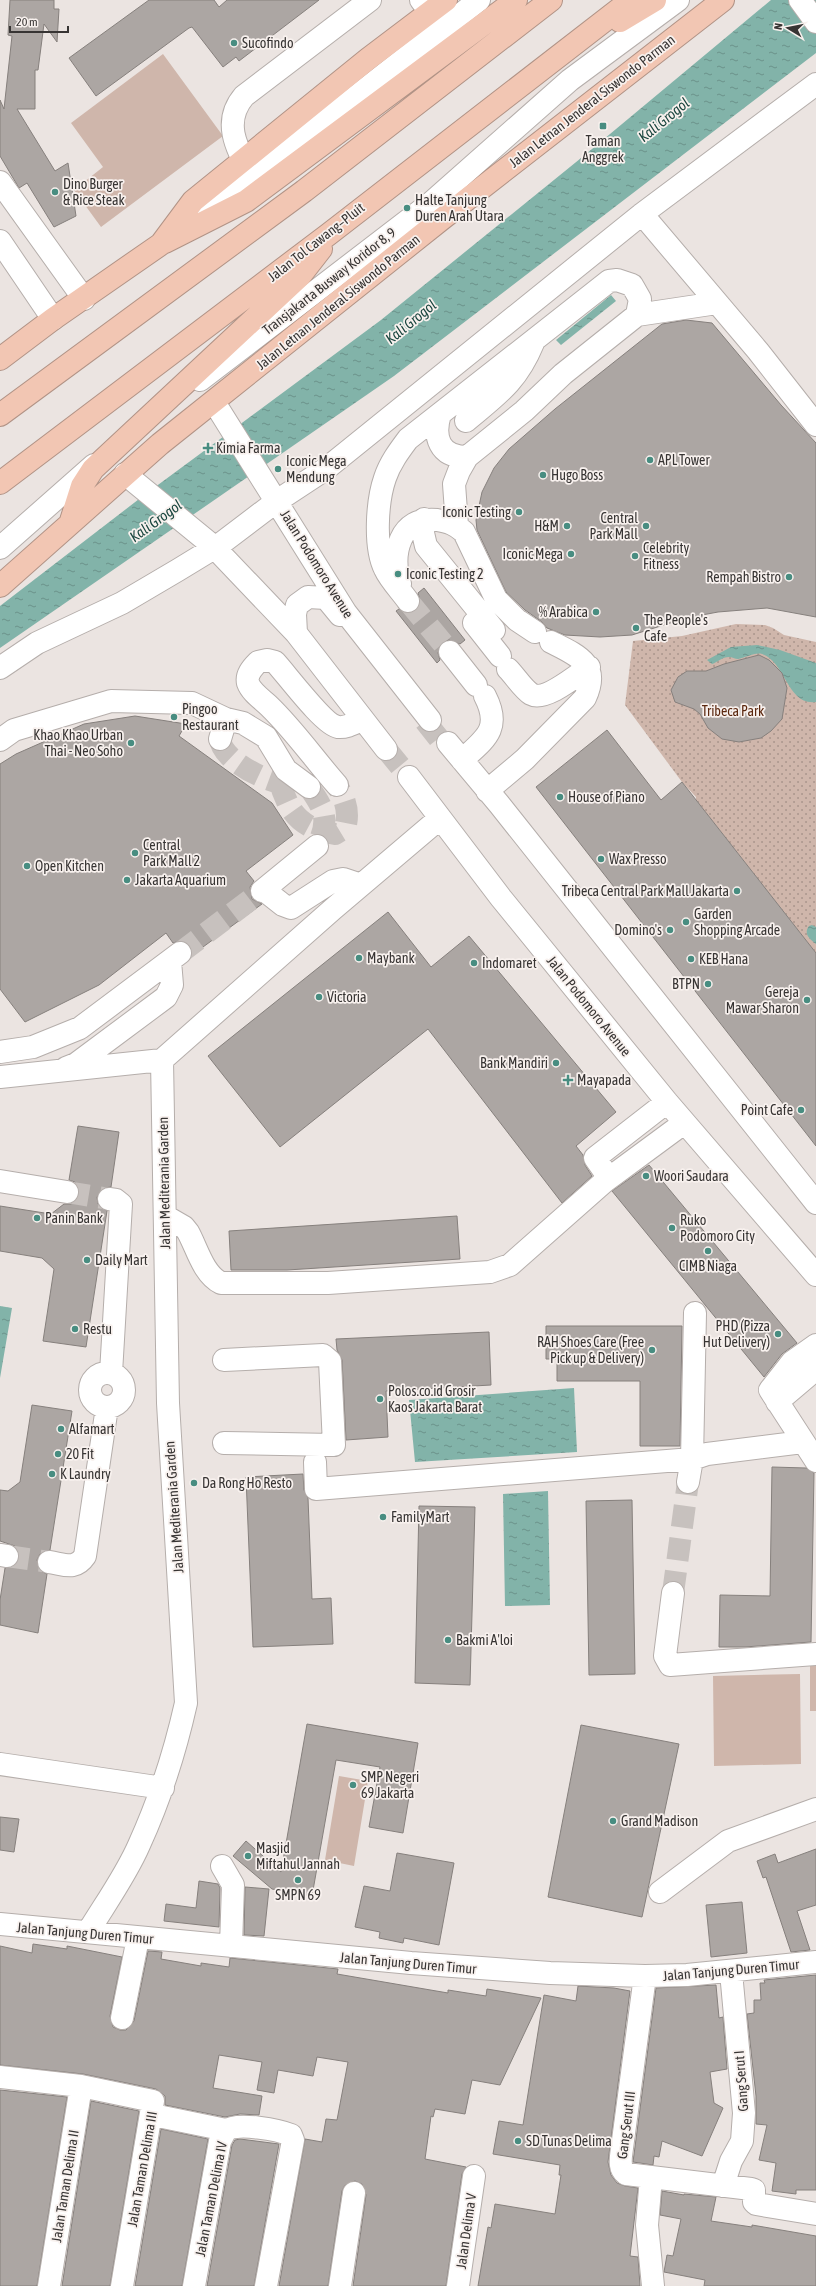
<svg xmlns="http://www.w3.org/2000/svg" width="816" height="2286" viewBox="0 0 816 2286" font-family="'Asap Condensed',sans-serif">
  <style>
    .grass { fill: url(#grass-dots) }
    .garden { fill: #cfb6ab }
    .water { fill: url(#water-ripples) }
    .building { fill: #aca6a3; stroke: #86807d }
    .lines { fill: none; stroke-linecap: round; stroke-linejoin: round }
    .minor-tunnel { stroke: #c7c1be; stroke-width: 22; stroke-dasharray: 22 11; stroke-linecap: butt }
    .minor-casing { stroke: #b5aeab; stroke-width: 24 }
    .highway-casing { stroke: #b19386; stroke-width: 24 }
    .minor { stroke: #fff; stroke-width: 22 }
    .highway { stroke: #f2c6b3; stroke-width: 22 }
    .poi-dot { fill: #488d81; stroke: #f8f1ee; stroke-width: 1.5 }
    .labels { text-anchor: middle; stroke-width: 3.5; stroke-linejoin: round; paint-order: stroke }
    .poi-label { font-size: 14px; fill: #373433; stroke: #f8f1ee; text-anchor: start }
    .street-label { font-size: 14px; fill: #373433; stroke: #f8f1ee }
    .park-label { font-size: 14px; fill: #5b270e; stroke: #f8f1ee }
    .water-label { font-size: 15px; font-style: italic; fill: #1a463f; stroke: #f8f1ee }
  </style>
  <defs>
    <pattern id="grass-dots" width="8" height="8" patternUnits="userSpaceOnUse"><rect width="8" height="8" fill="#cfb6ab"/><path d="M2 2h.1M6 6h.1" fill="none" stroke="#a9958c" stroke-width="1.8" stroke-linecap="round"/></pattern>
    <pattern id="water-ripples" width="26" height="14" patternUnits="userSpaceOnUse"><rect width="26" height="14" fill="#82b3a9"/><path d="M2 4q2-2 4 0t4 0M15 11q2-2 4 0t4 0" fill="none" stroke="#6b928a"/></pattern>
  </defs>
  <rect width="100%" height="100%" fill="#ebe4e1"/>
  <path class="grass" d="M 736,624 L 765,625 L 773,628 L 784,635 L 816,642 L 816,953 L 696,800 L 696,797 L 682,782 L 625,705 L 633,641 L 682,636 Z"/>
  <path class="garden" d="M 163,54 L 223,136 L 101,227 L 74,190 L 103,167 L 71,123 Z
    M 810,1666 L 816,1666 L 816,1711 L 810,1711 Z
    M 800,1674 L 801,1764 L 714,1766 L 713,1676 Z
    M 339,1776 L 368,1781 L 354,1866 L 325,1860 Z"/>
  <path class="water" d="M 771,0 L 816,0 L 816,53 L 394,376 L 0,648 L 0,606 L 143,496 L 381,320 L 586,154 Z
    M 611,295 L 616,301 L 561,345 L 556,340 Z
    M 757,645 L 780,650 L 816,663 L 816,702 C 787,706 786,662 762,654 C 755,652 745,658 738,659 C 735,659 732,657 729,657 C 722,657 718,662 712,664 L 707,660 L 731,647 Z
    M 812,925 L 816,927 L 816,944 C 810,939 803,934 809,926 Z
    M 0,1306 L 12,1308 L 0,1378 Z
    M 574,1388 L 577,1452 L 415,1462 L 409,1400 Z
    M 548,1491 L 550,1605 L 505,1606 L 503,1494 Z"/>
  <path class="building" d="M 10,0 L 54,0 L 54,9 L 59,9 L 57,42 L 44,24 L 38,70 L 35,70 L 35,109 L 17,109 L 55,171 L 68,163 L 76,216 L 54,227 L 27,183 L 19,188 L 0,156 L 0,100 L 4,109 L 12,36 L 8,35 Z
    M 149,0 L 214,0 L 219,7 L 227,0 L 319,0 L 239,61 L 236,57 L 223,67 L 192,27 L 189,28 L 96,96 L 69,58 Z
    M 686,320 L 712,323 L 781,405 L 816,443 L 816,617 L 767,608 L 718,612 L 686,618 L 632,635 L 600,637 L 565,635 L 547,628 L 542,622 L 525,610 L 506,592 L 477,530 L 476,520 L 482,492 L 494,468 L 509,449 L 555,409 L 662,324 Z
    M 424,588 L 465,640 L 460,644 L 449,640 L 442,642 L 438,653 L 440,660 L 437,663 L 396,611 L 399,609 L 409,613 L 416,611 L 420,600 L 418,593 Z
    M 759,655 L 769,660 L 782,673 L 787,688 L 782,719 L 771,731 L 761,738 L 739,742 L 722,739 L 708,728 L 700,714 L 694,709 L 675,702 L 671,690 L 678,677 L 687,671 L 706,671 L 724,664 Z
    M 135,716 L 186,724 L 179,736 L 272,803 L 293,835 L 246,871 L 254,881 L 250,887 L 252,899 L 262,904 L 192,955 L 190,945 L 179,941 L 173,943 L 166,933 L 99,985 L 25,1022 L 0,989 L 0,764 L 16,754 L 84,724 Z
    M 607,730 L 661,800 L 682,782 L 816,953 L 816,1146 L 536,787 Z
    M 388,912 L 431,967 L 469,936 L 616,1112 L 576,1146 L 583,1155 L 585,1165 L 592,1176 L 562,1203 L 428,1029 L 280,1147 L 208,1056 Z
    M 78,1126 L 119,1132 L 111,1187 L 104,1188 L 97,1197 L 98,1204 L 107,1211 L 86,1347 L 43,1341 L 54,1269 L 42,1258 L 0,1251 L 0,1206 L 51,1214 L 64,1204 L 71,1204 L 77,1200 L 79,1194 L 79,1187 L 75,1182 L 69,1180 Z
    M 649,1165 L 797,1343 L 782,1354 L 764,1377 L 612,1191 Z
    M 457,1216 L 460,1259 L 287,1270 L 231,1270 L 229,1231 Z
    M 546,1326 L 682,1326 L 680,1446 L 640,1446 L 640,1381 L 557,1381 L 557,1359 L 546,1359 Z
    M 489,1332 L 491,1385 L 386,1391 L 388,1437 L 346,1440 L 342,1360 L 337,1350 L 336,1339 Z
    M 32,1405 L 72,1411 L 50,1550 L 40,1554 L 37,1560 L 41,1571 L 47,1574 L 38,1633 L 0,1625 L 0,1600 L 5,1568 L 17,1564 L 19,1557 L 15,1546 L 0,1541 L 0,1490 L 8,1491 L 20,1482 Z
    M 772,1467 L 806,1468 L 814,1473 L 811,1642 L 745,1647 L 719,1647 L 720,1595 L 770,1596 Z
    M 303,1474 L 304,1490 L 308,1498 L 312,1599 L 331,1598 L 333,1644 L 253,1647 L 246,1477 Z
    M 632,1500 L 635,1674 L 589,1675 L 586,1501 Z
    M 419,1506 L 475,1507 L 470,1685 L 415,1683 Z
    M 307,1724 L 418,1743 L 403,1833 L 369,1827 L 380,1767 L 336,1760 L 312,1896 L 272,1889 L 233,1856 L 246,1841 L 281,1872 Z
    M 581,1725 L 679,1744 L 642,1917 L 548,1897 Z
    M 0,1817 L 19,1819 L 14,1852 L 0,1850 Z
    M 816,1849 L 816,1905 L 797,1911 L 810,1950 L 791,1952 L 766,1877 L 763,1878 L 757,1861 L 775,1854 L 778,1863 Z
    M 397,1853 L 454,1863 L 439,1945 L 404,1938 L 403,1943 L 379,1938 L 380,1932 L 355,1927 L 364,1886 L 390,1891 Z
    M 199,1881 L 218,1884 L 220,1888 L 219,1927 L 164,1921 L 166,1904 L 196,1908 Z
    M 245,1887 L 269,1889 L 264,1936 L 244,1935 Z
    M 742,1902 L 747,1953 L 711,1957 L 706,1905 Z
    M 33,1944 L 67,1949 L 67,1946 L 122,1957 L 110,2016 L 113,2027 L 120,2030 L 126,2030 L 134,2021 L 148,1951 L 162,1952 L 161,1959 L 201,1966 L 201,1963 L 229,1967 L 230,1958 L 338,1969 L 337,1974 L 448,1993 L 448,1990 L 486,1996 L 487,1989 L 541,1998 L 500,2085 L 472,2080 L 465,2114 L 435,2109 L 433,2117 L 431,2116 L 425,2159 L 466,2167 L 462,2174 L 446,2286 L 353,2286 L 366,2195 L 362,2184 L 355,2181 L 345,2185 L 342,2191 L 328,2286 L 279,2286 L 305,2139 L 322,2142 L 326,2119 L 337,2120 L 348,2062 L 317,2057 L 313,2076 L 278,2070 L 274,2093 L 257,2090 L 262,2062 L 219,2055 L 213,2088 L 262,2096 L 259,2115 L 240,2114 L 225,2117 L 165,2105 L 165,2096 L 156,2089 L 83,2074 L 0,2065 L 0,1946 L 32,1953 Z
    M 816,1975 L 816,2190 L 796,2190 L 796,2194 L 772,2191 L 776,2163 L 759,2160 L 767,2125 L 756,2124 L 756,2096 L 747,2014 L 754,2013 L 754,2000 L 761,2000 L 760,1983 L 765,1983 L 764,1980 Z
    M 716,1985 L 719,2018 L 723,2017 L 727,2069 L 710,2072 L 714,2103 L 723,2108 L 702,2156 L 662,2141 L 659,2157 L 654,2156 L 653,2165 L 633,2162 L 656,1988 Z
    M 578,1986 L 614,1988 L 630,1991 L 608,2162 L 611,2175 L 617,2183 L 625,2186 L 638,2188 L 630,2256 L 638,2257 L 640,2286 L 478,2286 L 488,2227 L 491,2228 L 495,2204 L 555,2214 L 561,2175 L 559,2175 L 560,2165 L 493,2154 L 499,2121 L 523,2125 L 544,1995 L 576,2001 Z
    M 0,2090 L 67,2097 L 37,2286 L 0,2286 Z
    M 91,2101 L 139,2111 L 110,2286 L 62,2286 Z
    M 161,2129 L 208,2139 L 182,2286 L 135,2286 Z
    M 240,2139 L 279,2144 L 254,2286 L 207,2286 L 232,2145 L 235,2140 Z
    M 662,2191 L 684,2195 L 684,2194 L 716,2197 L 711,2221 L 752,2227 L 752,2225 L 816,2236 L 816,2286 L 704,2286 L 705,2280 L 664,2272 L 667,2255 L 673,2256 L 681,2219 L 660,2215 Z"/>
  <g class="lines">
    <path class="minor-tunnel" d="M 408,601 L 450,652
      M 425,721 L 444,745
      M 220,739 C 222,760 262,779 280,783
      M 386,749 L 409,777
      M 281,781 C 280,787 284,794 286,799 C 295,822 312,830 335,834 L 345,828 C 350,812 345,799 337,785
      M 309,787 C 324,809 330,819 318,844
      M 180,953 L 262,891
      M 67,1192 L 109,1199
      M 7,1556 L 49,1562
      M 673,1593 L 688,1482"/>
    <g class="minor-casing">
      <path id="minor" d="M 421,0 L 430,12
        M 800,0 L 816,22
        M 252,177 C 238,150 221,123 244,96 L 370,0
        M 0,182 L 84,299
        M 642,214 L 758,351 L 816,425
        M 192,221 L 252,178 L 479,0
        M 0,241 L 53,319
        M 200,380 L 432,202 L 570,80 L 678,0
        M 214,402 L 346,613 L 430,720
        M 440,414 C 433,437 439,457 467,457
        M 466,421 C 497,395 517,382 533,343
        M 125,474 L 213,546 L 296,633 L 386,749
        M 424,519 L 423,533 L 426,546 L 494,630
        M 457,525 L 454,484 L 459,471 L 467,457 L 524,411 L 563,374 L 637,315 L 717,303
        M 0,548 L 94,465
        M 400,584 C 391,554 399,516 437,520 C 449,522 455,524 464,532 L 496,599 L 517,620 L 535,632
        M 408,601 C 401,591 390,580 385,569 C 374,547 377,501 385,478 C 390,463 399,451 408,439 L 609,281 L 617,280 L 632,285 L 640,299 L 637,315
        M 474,623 L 500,656
        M 296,633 L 295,614 L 297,605 L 308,597 L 326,598 L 340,615
        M 450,652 L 476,685
        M 0,668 L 37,643 L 122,603 L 178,570 L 219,545 L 277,501 L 327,468 L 642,214 L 816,84
        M 508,669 C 515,676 523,689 531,694 C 545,702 577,675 589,667
        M 220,739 L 226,719
        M 0,740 L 14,730 L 111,701 L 192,703 L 226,719 L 243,723 L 266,737 L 286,770 L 309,787
        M 448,743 L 499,804 L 816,1203
        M 462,760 C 485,739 502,729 485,696
        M 409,777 L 501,898 L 667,1102 L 816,1275
        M 337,785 C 314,759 294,730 269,706 C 263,700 251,692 248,683 C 246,675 252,668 258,662 L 267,660 L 275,662 C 287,675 324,725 338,727 C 346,728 355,723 362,720
        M 487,791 L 525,759 L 585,698 C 601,664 577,655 551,642
        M 264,890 L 283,905 L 291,908 L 333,881 L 343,879 L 361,885
        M 262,891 L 317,846
        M 0,1052 L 33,1047 L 80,1028 L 180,953
        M 66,1068 L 76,1064 L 166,997 L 172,985 L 170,961
        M 0,1077 L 162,1060 L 333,909 L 439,819
        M 609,1178 L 595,1158 L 667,1102
        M 0,1181 L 67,1192
        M 109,1199 L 116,1200 L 121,1204 L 111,1373
        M 165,1216 L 184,1227 L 188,1232 C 197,1248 203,1274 221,1283 L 328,1283 L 490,1272 L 510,1265 L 604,1182 L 684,1123
        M 695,1313 L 692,1459 L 707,1454 L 803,1442
        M 816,1345 L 792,1362 L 770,1390 L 816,1461
        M90 1390a17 17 0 1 1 34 0a17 17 0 1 1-34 0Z
        M 777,1402 L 816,1369
        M 224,1443 L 334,1445 L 330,1361 L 323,1355 L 224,1360
        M 315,1462 L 316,1489 L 692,1459 L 688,1482
        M 0,1555 L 7,1556
        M 49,1562 C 64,1564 75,1571 85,1556 L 107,1407
        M 673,1593 L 665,1656 L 670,1665 L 816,1654
        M 0,1764 L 163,1788
        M 222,1866 L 233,1885 L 231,1946
        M 660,1892 L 728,1841 L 816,1809
        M 0,1924 L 411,1963 L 550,1973 L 645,1976 L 687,1975 L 816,1962
        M 88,1932 C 105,1904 126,1875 139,1845 C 160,1799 175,1752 186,1703 L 168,1403 L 162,1060
        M 645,1976 L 622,2148 C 621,2157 618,2168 626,2174 L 751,2189 L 754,2190 L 754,2202 L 756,2204 L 816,2214
        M 122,2018 L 138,1938
        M 0,2077 L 81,2086 L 153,2101 L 122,2286
        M 153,2115 L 226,2130
        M 651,2177 L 647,2225 L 653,2286
        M 723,2186 L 731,2161 L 742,2141 L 744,2113 L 731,1972
        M 49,2286 L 81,2086
        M 194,2286 L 220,2141 C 222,2138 224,2132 227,2130 C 237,2122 279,2130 291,2135 L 293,2140 L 266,2286
        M 340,2286 L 354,2193
        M 458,2286 L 474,2176"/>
    </g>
    <g class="highway-casing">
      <path id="highway" d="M 620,21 L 655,0
        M 165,242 L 246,201 L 516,0
        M 0,359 L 53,319 L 161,244 L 193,201 L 368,59 L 446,0
        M 0,415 L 304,191 L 551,0
        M 0,483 L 329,234 L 631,0
        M 70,524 L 82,486 L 93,469 L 300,276 L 321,249
        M 0,586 L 160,444 L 443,218 L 723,0"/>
    </g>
    <use href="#minor" class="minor"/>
    <use href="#highway" class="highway"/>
  </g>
  <g class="poi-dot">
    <circle cx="234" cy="43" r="4"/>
    <rect x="599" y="122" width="8" height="8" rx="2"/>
    <circle cx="55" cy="192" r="4"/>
    <circle cx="407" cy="208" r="4"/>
    <path d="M206 442h4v4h4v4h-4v4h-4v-4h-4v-4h4z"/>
    <circle cx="650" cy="460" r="4"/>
    <circle cx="278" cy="469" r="4"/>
    <circle cx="543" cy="475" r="4"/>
    <circle cx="519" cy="512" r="4"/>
    <circle cx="567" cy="526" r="4"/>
    <circle cx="646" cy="526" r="4"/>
    <circle cx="571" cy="554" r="4"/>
    <circle cx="635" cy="556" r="4"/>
    <circle cx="398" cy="574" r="4"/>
    <circle cx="789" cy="577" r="4"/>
    <circle cx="596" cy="612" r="4"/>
    <circle cx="636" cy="628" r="4"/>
    <circle cx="174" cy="717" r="4"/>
    <circle cx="131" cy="743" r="4"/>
    <circle cx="560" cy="797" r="4"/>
    <circle cx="135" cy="853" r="4"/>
    <circle cx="601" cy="859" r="4"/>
    <circle cx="27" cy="866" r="4"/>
    <circle cx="127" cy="880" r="4"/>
    <circle cx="737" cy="891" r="4"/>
    <circle cx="686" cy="922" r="4"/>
    <circle cx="670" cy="930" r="4"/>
    <circle cx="359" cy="958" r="4"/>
    <circle cx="691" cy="959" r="4"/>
    <circle cx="474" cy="963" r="4"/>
    <circle cx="708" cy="984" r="4"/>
    <circle cx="319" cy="997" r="4"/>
    <circle cx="807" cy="1000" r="4"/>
    <circle cx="556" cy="1063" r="4"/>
    <path d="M566 1074h4v4h4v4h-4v4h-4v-4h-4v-4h4z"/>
    <circle cx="801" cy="1110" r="4"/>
    <circle cx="646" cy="1176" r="4"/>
    <circle cx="37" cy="1218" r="4"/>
    <circle cx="672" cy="1228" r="4"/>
    <circle cx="708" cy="1251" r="4"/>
    <circle cx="87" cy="1260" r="4"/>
    <circle cx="75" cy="1329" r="4"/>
    <circle cx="778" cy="1334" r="4"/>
    <circle cx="652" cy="1350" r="4"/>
    <circle cx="380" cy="1399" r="4"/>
    <circle cx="61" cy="1429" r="4"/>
    <circle cx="58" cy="1454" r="4"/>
    <circle cx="52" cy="1474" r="4"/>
    <circle cx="194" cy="1483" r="4"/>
    <circle cx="383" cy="1517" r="4"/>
    <circle cx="448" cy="1640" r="4"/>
    <circle cx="353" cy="1785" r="4"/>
    <circle cx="613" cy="1821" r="4"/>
    <circle cx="248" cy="1856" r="4"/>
    <circle cx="298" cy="1880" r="4"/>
    <circle cx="518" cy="2141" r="4"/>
  </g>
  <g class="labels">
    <g class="poi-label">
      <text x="242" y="48">Sucofindo</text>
      <text x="603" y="146" text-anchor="middle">Taman<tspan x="603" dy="16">Anggrek</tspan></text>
      <text x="63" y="189">Dino Burger<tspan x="63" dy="16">&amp; Rice Steak</tspan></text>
      <text x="415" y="205">Halte Tanjung<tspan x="415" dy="16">Duren Arah Utara</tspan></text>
      <text x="216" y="453">Kimia Farma</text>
      <text x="658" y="465">APL Tower</text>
      <text x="286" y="466">Iconic Mega<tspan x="286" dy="16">Mendung</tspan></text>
      <text x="551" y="480">Hugo Boss</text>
      <text x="511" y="517" text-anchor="end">Iconic Testing</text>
      <text x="638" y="523" text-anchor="end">Central<tspan x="638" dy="16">Park Mall</tspan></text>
      <text x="559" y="531" text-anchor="end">H&amp;M</text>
      <text x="643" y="553">Celebrity<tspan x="643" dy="16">Fitness</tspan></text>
      <text x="563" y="559" text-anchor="end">Iconic Mega</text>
      <text x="406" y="579">Iconic Testing 2</text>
      <text x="781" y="582" text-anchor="end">Rempah Bistro</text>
      <text x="588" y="617" text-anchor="end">% Arabica</text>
      <text x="644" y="625">The People's<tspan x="644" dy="16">Cafe</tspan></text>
      <text x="182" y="714">Pingoo<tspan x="182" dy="16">Restaurant</tspan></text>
      <text x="123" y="740" text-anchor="end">Khao Khao Urban<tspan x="123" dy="16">Thai - Neo Soho</tspan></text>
      <text x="568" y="802">House of Piano</text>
      <text x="143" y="850">Central<tspan x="143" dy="16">Park Mall 2</tspan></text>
      <text x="609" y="864">Wax Presso</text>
      <text x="35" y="871">Open Kitchen</text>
      <text x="135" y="885">Jakarta Aquarium</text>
      <text x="729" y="896" text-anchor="end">Tribeca Central Park Mall Jakarta</text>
      <text x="694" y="919">Garden<tspan x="694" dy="16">Shopping Arcade</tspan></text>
      <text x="662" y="935" text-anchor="end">Domino's</text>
      <text x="367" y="963">Maybank</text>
      <text x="699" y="964">KEB Hana</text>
      <text x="482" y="968">Indomaret</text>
      <text x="700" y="989" text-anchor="end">BTPN</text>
      <text x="799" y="997" text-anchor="end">Gereja<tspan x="799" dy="16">Mawar Sharon</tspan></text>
      <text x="327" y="1002">Victoria</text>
      <text x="548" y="1068" text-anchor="end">Bank Mandiri</text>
      <text x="577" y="1085">Mayapada</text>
      <text x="793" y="1115" text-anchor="end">Point Cafe</text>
      <text x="654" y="1181">Woori Saudara</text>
      <text x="45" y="1223">Panin Bank</text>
      <text x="680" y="1225">Ruko<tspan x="680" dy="16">Podomoro City</tspan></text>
      <text x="95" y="1265">Daily Mart</text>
      <text x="708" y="1271" text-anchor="middle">CIMB Niaga</text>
      <text x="770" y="1331" text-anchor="end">PHD (Pizza<tspan x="770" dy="16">Hut Delivery)</tspan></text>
      <text x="83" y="1334">Restu</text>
      <text x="644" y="1347" text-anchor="end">RAH Shoes Care (Free<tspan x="644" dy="16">Pick up &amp; Delivery)</tspan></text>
      <text x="388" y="1396">Polos.co.id Grosir<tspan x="388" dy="16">Kaos Jakarta Barat</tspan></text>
      <text x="69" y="1434">Alfamart</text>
      <text x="66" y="1459">20 Fit</text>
      <text x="60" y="1479">K Laundry</text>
      <text x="202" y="1488">Da Rong Ho Resto</text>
      <text x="391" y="1522">FamilyMart</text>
      <text x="456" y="1645">Bakmi A'loi</text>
      <text x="361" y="1782">SMP Negeri<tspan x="361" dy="16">69 Jakarta</tspan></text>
      <text x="621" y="1826">Grand Madison</text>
      <text x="256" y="1853">Masjid<tspan x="256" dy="16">Miftahul Jannah</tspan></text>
      <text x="298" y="1900" text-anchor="middle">SMPN 69</text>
      <text x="526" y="2146">SD Tunas Delima</text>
    </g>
    <g class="street-label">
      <text transform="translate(592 101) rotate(-38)" y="5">Jalan Letnan Jenderal Siswondo Parman</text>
      <text transform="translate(316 242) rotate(-38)" y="5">Jalan Tol Cawang–Pluit</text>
      <text transform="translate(329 281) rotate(-38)" y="5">Transjakarta Busway Koridor 8, 9</text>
      <text transform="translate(338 302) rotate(-39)" y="5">Jalan Letnan Jenderal Siswondo Parman</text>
      <text transform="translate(317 564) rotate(58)" y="5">Jalan Podomoro Avenue</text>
      <text transform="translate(589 1006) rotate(51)" y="5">Jalan Podomoro Avenue</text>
      <text transform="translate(164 1183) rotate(-91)" y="5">Jalan Mediterania Garden</text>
      <text transform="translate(174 1507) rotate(-94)" y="5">Jalan Mediterania Garden</text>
      <text transform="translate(85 1933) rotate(5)" y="5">Jalan Tanjung Duren Timur</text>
      <text transform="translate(408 1963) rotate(5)" y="5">Jalan Tanjung Duren Timur</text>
      <text transform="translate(731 1970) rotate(-5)" y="5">Jalan Tanjung Duren Timur</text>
      <text transform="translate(741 2081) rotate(-94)" y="5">Gang Serut I</text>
      <text transform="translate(626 2125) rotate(-83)" y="5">Gang Serut III</text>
      <text transform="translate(142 2169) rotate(-80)" y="5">Jalan Taman Delima III</text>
      <text transform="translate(65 2186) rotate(-81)" y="5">Jalan Taman Delima II</text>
      <text transform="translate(211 2199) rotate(-79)" y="5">Jalan Taman Delima IV</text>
      <text transform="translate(466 2231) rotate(-82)" y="5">Jalan Delima V</text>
    </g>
    <g class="park-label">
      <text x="733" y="716">Tribeca Park</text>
    </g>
    <g class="water-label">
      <text transform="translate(664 120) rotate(-39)" y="5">Kali Grogol</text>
      <text transform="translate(411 322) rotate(-39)" y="5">Kali Grogol</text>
      <text transform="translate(156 521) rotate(-36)" y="5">Kali Grogol</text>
    </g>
  </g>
  <g transform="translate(788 28) rotate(280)" stroke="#f8f1ee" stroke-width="3" paint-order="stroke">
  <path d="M0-3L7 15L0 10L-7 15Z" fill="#373433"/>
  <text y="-6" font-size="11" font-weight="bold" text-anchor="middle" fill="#373433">N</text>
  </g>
  <path d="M10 26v6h58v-6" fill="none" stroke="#373433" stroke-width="2"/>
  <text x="16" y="26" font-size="12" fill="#373433" stroke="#f8f1ee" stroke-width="3" paint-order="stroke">20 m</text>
</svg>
